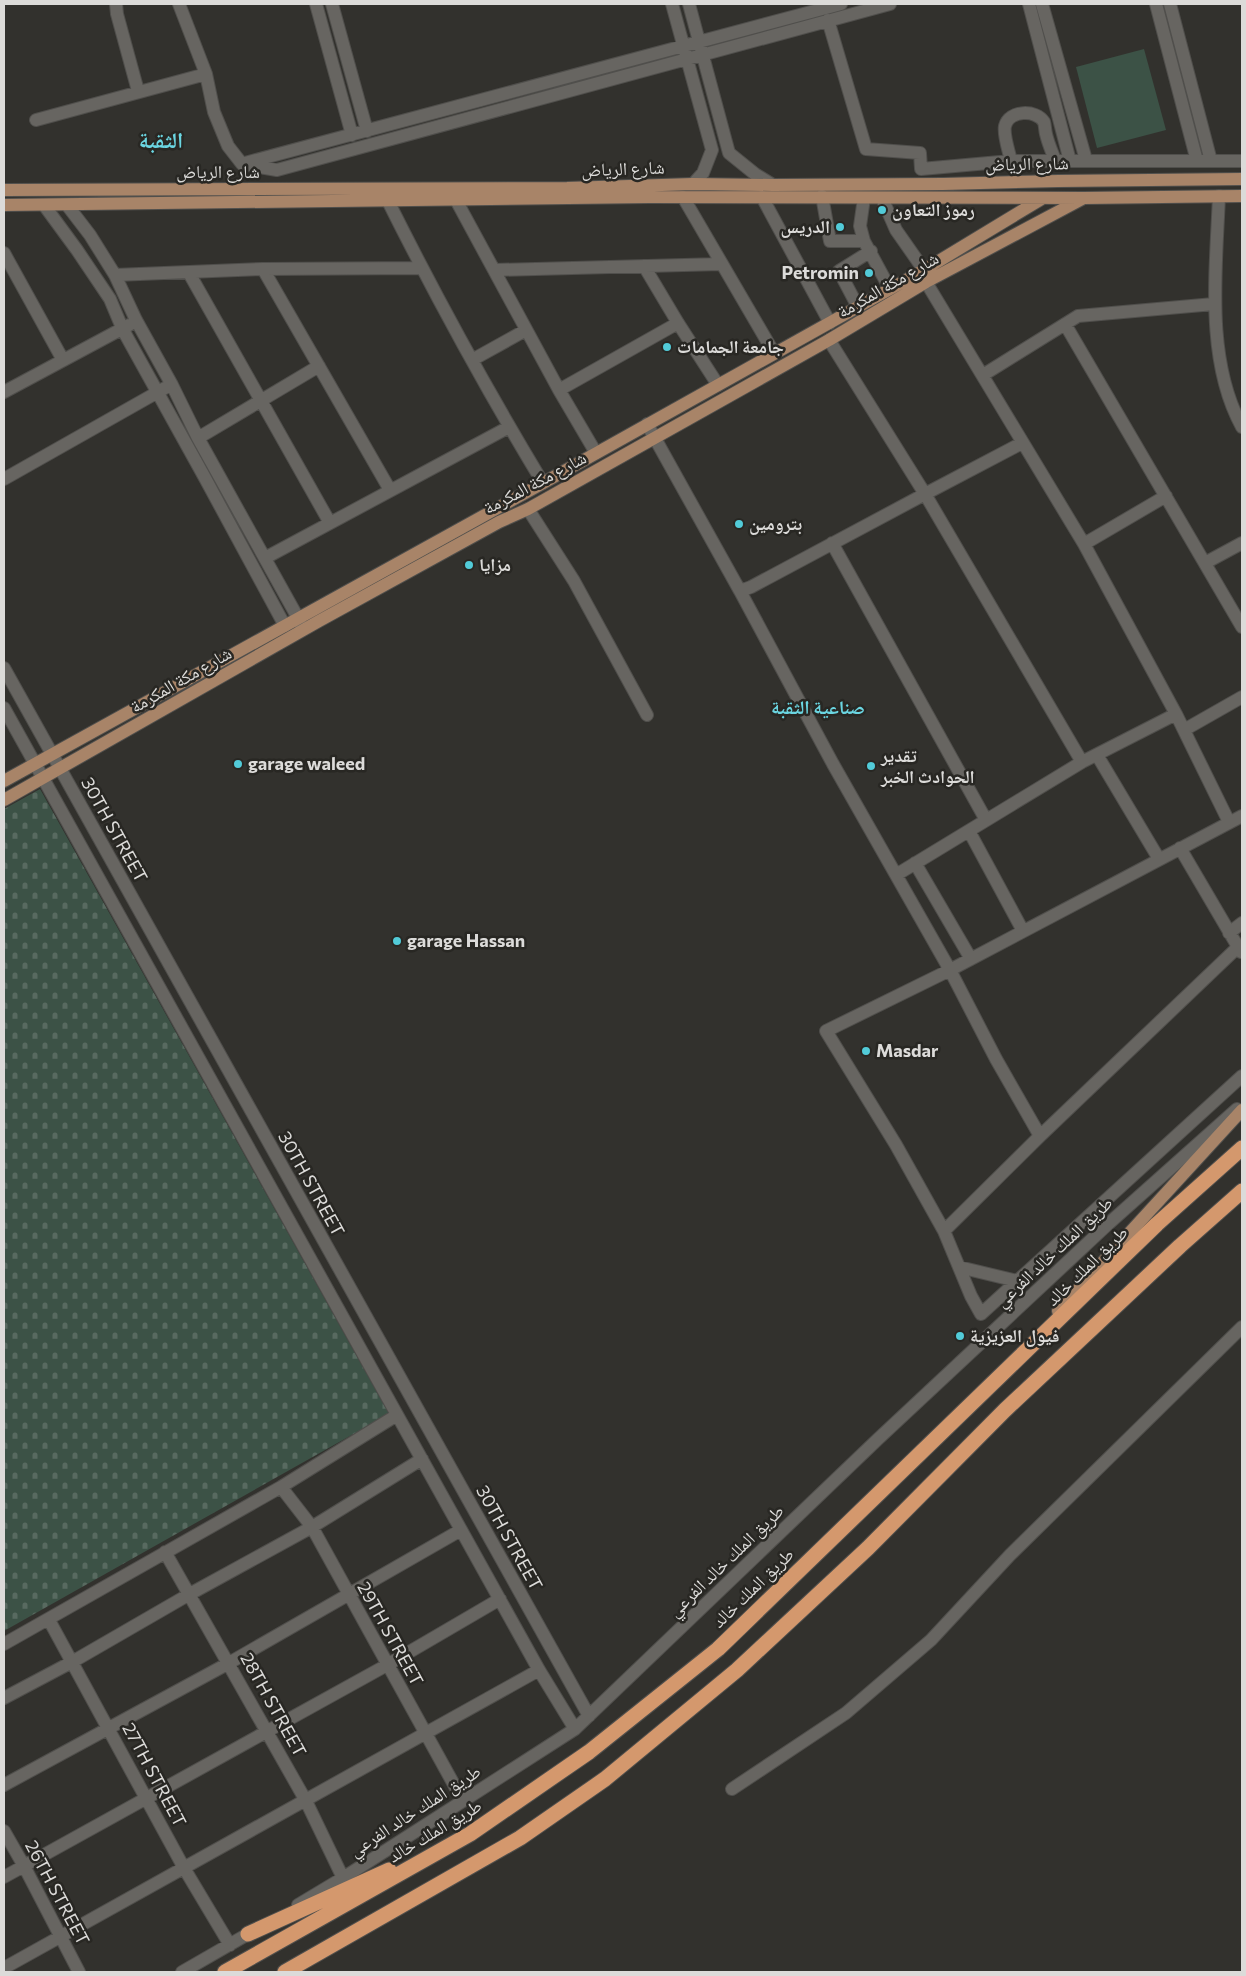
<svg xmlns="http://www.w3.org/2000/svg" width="1246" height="1976" viewBox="0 0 1246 1976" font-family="Commissioner,'Noto Naskh Arabic',sans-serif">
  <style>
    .grass { fill: #3c5246 }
    .cemetery { fill: url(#cemetery-stones) }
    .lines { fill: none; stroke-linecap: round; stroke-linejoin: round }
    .minor-casing { stroke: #504f4c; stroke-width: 14 }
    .major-casing { stroke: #504f4c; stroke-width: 14 }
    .highway-casing { stroke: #504f4c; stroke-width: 17 }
    .minor { stroke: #676561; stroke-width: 12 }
    .major { stroke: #a88468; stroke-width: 12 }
    .highway { stroke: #d4986d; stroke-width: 15 }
    .poi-dot { fill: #52cbd8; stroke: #282723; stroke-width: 2 }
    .labels { text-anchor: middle; stroke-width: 5; stroke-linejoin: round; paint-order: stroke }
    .street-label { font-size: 18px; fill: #dcdbd9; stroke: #282723 }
    .poi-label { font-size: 18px; font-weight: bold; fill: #dcdbd9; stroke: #282723; text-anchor: start }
    .neighbourhood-label { font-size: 19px; font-weight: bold; fill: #6bd6e2; stroke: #282723 }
    .district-label { font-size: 22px; font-weight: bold; fill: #6bd6e2; stroke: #282723 }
  </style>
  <defs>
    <pattern id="cemetery-stones" width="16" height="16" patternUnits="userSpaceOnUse" patternTransform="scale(1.25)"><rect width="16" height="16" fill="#3c5246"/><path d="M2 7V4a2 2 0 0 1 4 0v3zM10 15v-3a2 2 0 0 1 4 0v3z" fill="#586a60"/></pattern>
  </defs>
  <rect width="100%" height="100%" fill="#32312d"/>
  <path class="grass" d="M 1144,49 L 1166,130 L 1097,148 L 1076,67 Z"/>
  <path class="cemetery" d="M 40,789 L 389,1414 L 4,1631 L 4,809 Z"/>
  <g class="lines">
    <g class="minor-casing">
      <path id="minor" d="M 116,4 L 117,14 L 138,91
        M 179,4 L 206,74 L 214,112 L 228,146 L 242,164 L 277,170 L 890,4
        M 316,4 L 352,135
        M 332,4 L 367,131
        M 672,4 L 712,150 L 703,173 L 693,184
        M 689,4 L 729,153 L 755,174 L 773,185
        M 1029,4 L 1070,161
        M 1042,4 L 1086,160
        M 1156,4 L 1197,161
        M 1170,4 L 1211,161
        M 828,20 L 866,149 L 920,153 L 921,169 L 1011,161 L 1242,161
        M 36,120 L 206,74
        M 1011,161 C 1009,151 1003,135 1005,126 C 1009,110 1036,109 1044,122 C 1045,125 1045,130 1046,134 C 1048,143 1052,152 1055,160
        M 245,163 L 841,4
        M 822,196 L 830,241 L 864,241
        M 1219,196 C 1216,270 1205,360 1242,427
        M 683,197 L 774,353
        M 762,197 L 830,323
        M 864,198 L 860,226 L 864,241 L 890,289
        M 882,198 L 896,230 L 924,270
        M 456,200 L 559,390 L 596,453
        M 388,201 C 436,297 488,392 543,483
        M 44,205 L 77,250 L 110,299 L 123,330 L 205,478 L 285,626
        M 67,205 L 90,235 L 115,275 L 136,320 L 172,385 L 198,438 L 298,618 L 302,628
        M 4,253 L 63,360
        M 644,266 L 678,323 L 718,385
        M 263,269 L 390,490
        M 494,270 L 721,264
        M 189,273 L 330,523
        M 115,275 L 263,269 L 421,268
        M 926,282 L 1084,544 L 1176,714 L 1229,822
        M 858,307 L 839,271 L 871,251
        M 1065,324 L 1242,627
        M 472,360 L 526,330
        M 983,375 L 1078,316 L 1214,304
        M 559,390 L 678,323
        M 4,392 L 129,325
        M 647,424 L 740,591 L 751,587 L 925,494 L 829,340
        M 198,438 L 319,366
        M 1022,443 L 925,494 L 1082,762
        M 4,479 L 165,388
        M 528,509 L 574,581 L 647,715
        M 832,543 L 986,820
        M 1084,544 L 1166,496
        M 265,558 L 509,427
        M 1205,563 L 1242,543
        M 740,591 L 833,764 L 950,970 L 996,1059 L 1040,1136
        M 4,668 L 589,1716
        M 4,708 L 539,1670 L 575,1729
        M 1184,730 L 1242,697
        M 1097,755 L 1159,859
        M 1242,816 L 950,970 L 826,1031 L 896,1145 L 944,1231 L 971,1296 L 981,1314 L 1242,1076
        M 969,831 L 1023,931
        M 1180,848 L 1241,952
        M 915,863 L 971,959
        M 896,875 L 1082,762 L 1176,714
        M 1229,933 L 1242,923
        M 944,1231 L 1040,1136 L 1238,947
        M 959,1267 L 1017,1281
        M 281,1487 L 312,1527 L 463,1801
        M 165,1552 L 306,1801 L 343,1878
        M 49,1620 L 184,1868 L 230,1945
        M 4,1644 L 281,1487 L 397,1415
        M 4,1698 L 72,1662 L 188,1595 L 312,1527 L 422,1459
        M 4,1785 L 229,1663 L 461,1530
        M 732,1789 L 846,1713 L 931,1640 L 1010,1555 L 1242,1327
        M 4,1831 L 24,1866 L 79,1972
        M 4,1877 L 387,1665 L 500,1599
        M 298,1905 L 343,1878 L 575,1729 L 878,1439 L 1107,1225 L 1237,1109
        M 4,1968 L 539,1670
        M 182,1972 L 255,1930"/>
    </g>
    <g class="major-casing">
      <path id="major" d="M 4,190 L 567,188 L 693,184 L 773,185 L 943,184 L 1058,181 L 1242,179
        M 4,205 L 649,197 L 1084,198 L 1242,196
        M 4,781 L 543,483 L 924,270 L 1043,198
        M 4,800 L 319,621 L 499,522 L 528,509 L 829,340 L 926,282 L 1082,199
        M 1058,1311 L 1242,1110"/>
    </g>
    <g class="highway-casing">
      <path id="highway" d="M 248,1934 L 389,1870
        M 225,1972 L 470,1834 L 589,1752 L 718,1649 L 1157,1224 L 1242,1148
        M 285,1972 L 520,1838 L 605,1779 L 737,1670 L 868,1548 L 1005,1410 L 1180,1246 L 1242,1191"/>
    </g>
    <use href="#minor" class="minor"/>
    <use href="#major" class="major"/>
    <use href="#highway" class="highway"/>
  </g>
  <g class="poi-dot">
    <circle cx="882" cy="210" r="5"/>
    <circle cx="840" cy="227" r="5"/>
    <circle cx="869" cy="273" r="5"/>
    <circle cx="667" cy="347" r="5"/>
    <circle cx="739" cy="524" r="5"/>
    <circle cx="469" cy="565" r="5"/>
    <circle cx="238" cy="764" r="5"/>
    <circle cx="871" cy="766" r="5"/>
    <circle cx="397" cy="941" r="5"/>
    <circle cx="866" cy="1051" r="5"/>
    <circle cx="960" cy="1336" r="5"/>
  </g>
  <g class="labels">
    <g class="street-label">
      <text transform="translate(1027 164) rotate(-1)" y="6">شارع الرياض</text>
      <text transform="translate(623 169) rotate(-2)" y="6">شارع الرياض</text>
      <text x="218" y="178">شارع الرياض</text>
      <text transform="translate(888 285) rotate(-30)" y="6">شارع مكة المكرمة</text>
      <text transform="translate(535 483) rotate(-28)" y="6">شارع مكة المكرمة</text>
      <text transform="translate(181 680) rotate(-30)" y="6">شارع مكة المكرمة</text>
      <text transform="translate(114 830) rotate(61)" y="6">30TH STREET</text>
      <text transform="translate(311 1184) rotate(61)" y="6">30TH STREET</text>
      <text transform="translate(1054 1252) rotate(-43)" y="6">طريق الملك خالد الفرعي</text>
      <text transform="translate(1087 1266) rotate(-44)" y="6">طريق الملك خالد</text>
      <text transform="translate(509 1538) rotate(61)" y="6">30TH STREET</text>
      <text transform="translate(726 1561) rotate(-44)" y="6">طريق الملك خالد الفرعي</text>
      <text transform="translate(753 1588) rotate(-44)" y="6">طريق الملك خالد</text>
      <text transform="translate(390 1634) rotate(61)" y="6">29TH STREET</text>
      <text transform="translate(273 1705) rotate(61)" y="6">28TH STREET</text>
      <text transform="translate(154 1775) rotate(62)" y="6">27TH STREET</text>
      <text transform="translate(415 1811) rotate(-33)" y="6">طريق الملك خالد الفرعي</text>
      <text transform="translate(435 1831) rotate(-31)" y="6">طريق الملك خالد</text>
      <text transform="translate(57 1893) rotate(62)" y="6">26TH STREET</text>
    </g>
    <g class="poi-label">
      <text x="892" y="216">رموز التعاون</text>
      <text x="830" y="233" text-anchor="end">الدريس</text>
      <text x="859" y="279" text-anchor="end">Petromin</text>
      <text x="677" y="353">جامعة الجمامات</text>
      <text x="749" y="530">بترومين</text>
      <text x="479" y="571">مزايا</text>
      <text x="881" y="762">تقدير<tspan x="881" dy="21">الحوادث الخبر</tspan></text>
      <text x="248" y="770">garage waleed</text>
      <text x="407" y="947">garage Hassan</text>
      <text x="876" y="1057">Masdar</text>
      <text x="970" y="1342">فيول العزيزية</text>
    </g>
    <g class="neighbourhood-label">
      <text x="818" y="714">صناعية الثقبة</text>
    </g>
    <g class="district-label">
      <text x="161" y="148">الثقبة</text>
    </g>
  </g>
  <rect width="1246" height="1976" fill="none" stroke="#dcdbd9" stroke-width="10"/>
</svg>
